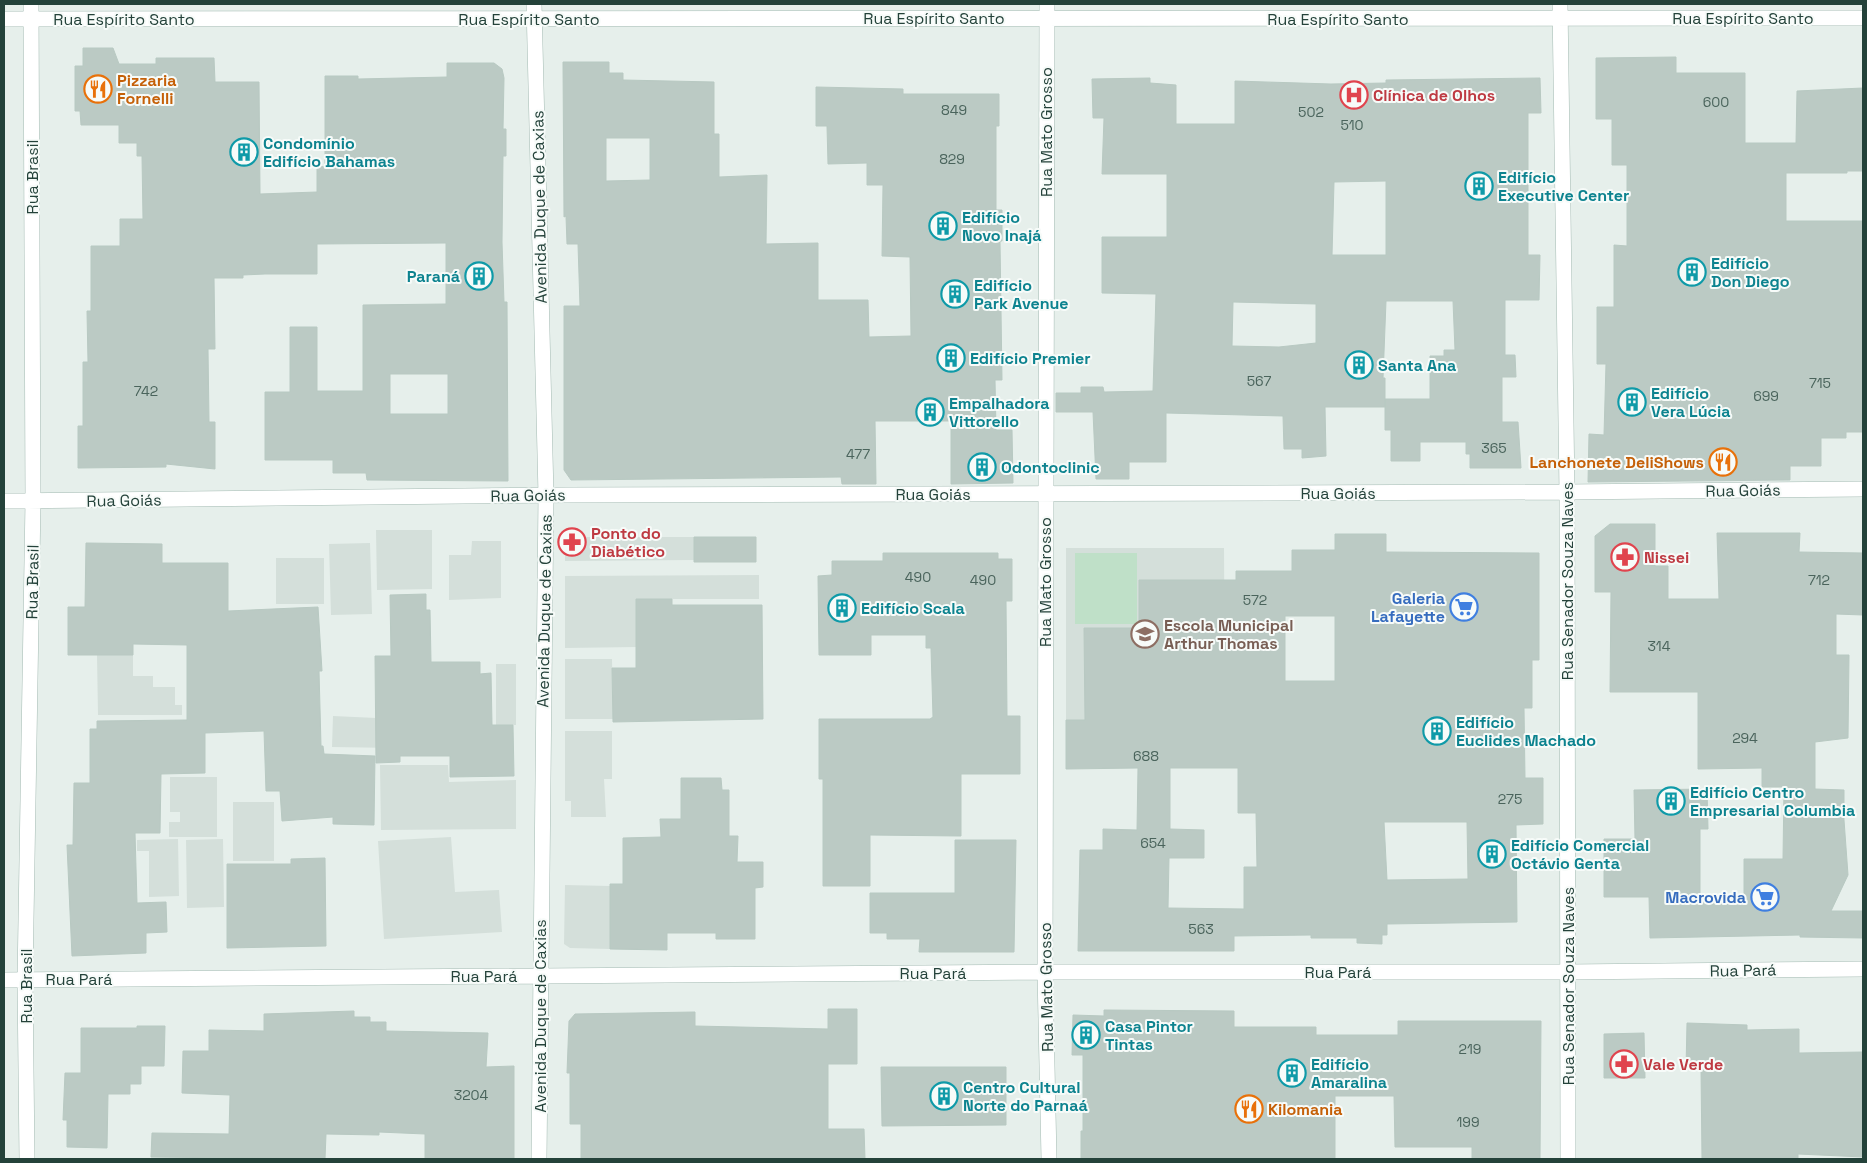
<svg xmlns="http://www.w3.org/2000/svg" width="1867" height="1163" viewBox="0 0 1867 1163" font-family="'Space Grotesk',sans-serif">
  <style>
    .built { fill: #d4dfda }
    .green { fill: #bfe0c8 }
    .building { fill: #bbcac4; stroke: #b8c9c2; fill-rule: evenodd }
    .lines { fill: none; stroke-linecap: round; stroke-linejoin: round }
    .secondary-casing { stroke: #a4bbb3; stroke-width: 16 }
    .secondary { stroke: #fff; stroke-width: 15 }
    .labels { text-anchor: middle; stroke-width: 4; stroke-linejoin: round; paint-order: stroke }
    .number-label { font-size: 14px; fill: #4a645c }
    .street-label { font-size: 16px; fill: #24423a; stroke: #f7fbf9 }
    .food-label { font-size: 16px; font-weight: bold; fill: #c56008; stroke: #f7fbf9; text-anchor: start }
    .health-label { font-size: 16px; font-weight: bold; fill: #be3a42; stroke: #f7fbf9; text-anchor: start }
    .culture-label { font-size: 16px; font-weight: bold; fill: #0d838f; stroke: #f7fbf9; text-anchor: start }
    .shop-label { font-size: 16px; font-weight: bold; fill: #366cbe; stroke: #f7fbf9; text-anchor: end }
    .education-label { font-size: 16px; font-weight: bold; fill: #785e54; stroke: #f7fbf9; text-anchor: start }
  </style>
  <rect width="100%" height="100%" fill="#e6efeb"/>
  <path class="built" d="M 376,530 L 432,530 L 432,589 L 377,590 Z
    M 574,537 L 694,537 L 694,560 L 565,561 L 565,545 Z
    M 472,541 L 501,541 L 501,598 L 449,600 L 449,555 L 471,555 Z
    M 370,543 L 372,614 L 331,615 L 329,544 Z
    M 1066,548 L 1224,548 L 1225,720 L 1066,720 Z
    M 276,558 L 324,558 L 324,604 L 276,604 Z
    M 759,575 L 759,599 L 637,599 L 637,647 L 565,648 L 565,576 Z
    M 97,655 L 133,655 L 133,676 L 153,676 L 153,687 L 175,687 L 175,705 L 182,705 L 182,715 L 98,715 Z
    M 565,659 L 612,659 L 613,719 L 565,719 Z
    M 496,664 L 516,664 L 516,725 L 496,725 Z
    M 333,716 L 398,719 L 395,748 L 332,747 Z
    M 565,731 L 612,731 L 612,779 L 604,779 L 606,817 L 571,817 L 571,801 L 565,801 Z
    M 380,765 L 448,765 L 449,782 L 516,780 L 516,829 L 381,830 Z
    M 170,777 L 217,777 L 217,837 L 169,837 L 169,822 L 180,822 L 180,812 L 170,812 Z
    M 233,802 L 274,802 L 274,861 L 233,861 Z
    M 451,837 L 455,892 L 499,890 L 502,932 L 384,939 L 378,841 Z
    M 178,839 L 179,896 L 149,897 L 149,851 L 137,851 L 137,840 Z
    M 223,839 L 224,907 L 187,908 L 186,840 Z
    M 565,885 L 610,886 L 610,949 L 570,948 L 564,944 Z"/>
  <path class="green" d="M 1075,553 L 1137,553 L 1137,624 L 1075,624 Z"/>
  <path class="building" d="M 83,48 L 113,48 L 119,64 L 156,64 L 156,58 L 214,58 L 215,82 L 259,82 L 260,194 L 317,192 L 317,166 L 325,167 L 325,76 L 358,76 L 358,79 L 447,77 L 447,63 L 494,63 L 502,69 L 504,78 L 503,129 L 506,129 L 506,156 L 503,156 L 502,242 L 504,302 L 507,302 L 508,481 L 367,480 L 366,473 L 333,473 L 333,460 L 265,460 L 265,392 L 290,392 L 290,327 L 317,327 L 317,391 L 363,391 L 363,305 L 446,304 L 446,243 L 317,244 L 317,274 L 265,274 L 243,275 L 243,278 L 214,278 L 215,349 L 208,349 L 209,422 L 215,422 L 215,469 L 166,464 L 166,467 L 78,468 L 78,426 L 83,426 L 83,362 L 88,362 L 87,311 L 91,311 L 91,246 L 120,246 L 120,219 L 143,219 L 142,156 L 137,156 L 137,143 L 119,143 L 119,125 L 81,125 L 80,111 L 75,111 L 75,66 L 83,66 ZM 390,374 L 448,374 L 448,414 L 390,414 Z
    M 1676,57 L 1676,73 L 1745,73 L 1745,143 L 1796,143 L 1797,91 L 1863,88 L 1863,171 L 1847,171 L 1847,173 L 1786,173 L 1786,221 L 1863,221 L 1863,432 L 1846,432 L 1846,438 L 1821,438 L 1821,466 L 1790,466 L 1790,480 L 1588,482 L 1589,434 L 1604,435 L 1606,364 L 1597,364 L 1597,307 L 1614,307 L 1614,245 L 1627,246 L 1627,165 L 1612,165 L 1612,119 L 1596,119 L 1596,58 Z
    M 563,62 L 609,62 L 609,73 L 623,73 L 623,80 L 714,82 L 714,134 L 719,134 L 719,177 L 767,175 L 766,244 L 818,243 L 818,300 L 868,300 L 869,337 L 911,336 L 910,257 L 882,256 L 883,185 L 867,185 L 867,163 L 828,164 L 827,126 L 816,126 L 816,87 L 903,89 L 903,94 L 999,94 L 999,126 L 996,126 L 996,210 L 1002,210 L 1002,241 L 1000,241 L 1002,380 L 995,380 L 996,430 L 1012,430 L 1013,483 L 951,484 L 951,421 L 875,421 L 876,484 L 842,484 L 841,477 L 571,480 L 564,470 L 564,306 L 580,306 L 578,244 L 567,244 L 566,216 L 564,217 ZM 606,138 L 650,138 L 650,180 L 606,181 Z
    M 1150,78 L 1150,83 L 1176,85 L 1176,124 L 1235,124 L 1235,81 L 1331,84 L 1386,83 L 1386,80 L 1540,78 L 1541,113 L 1528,113 L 1528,255 L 1540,255 L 1539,300 L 1505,300 L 1505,355 L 1515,355 L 1516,377 L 1502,377 L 1502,422 L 1518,422 L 1521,468 L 1470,468 L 1470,454 L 1466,454 L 1466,442 L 1420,442 L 1420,461 L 1391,461 L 1391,430 L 1385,430 L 1385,399 L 1430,399 L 1430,356 L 1444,356 L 1444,350 L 1455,350 L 1453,301 L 1386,301 L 1383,378 L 1385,378 L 1385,407 L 1325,407 L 1326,456 L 1302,458 L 1302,449 L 1284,449 L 1283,416 L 1166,413 L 1166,462 L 1129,462 L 1129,479 L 1096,479 L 1093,412 L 1056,412 L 1056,393 L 1081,393 L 1081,387 L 1103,387 L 1104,392 L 1153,391 L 1156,294 L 1102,293 L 1102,237 L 1167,237 L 1167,174 L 1102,174 L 1104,118 L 1093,118 L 1092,79 ZM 1386,181 L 1386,255 L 1332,255 L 1334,182 ZM 1233,302 L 1316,304 L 1316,343 L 1279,347 L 1232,346 Z
    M 1610,524 L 1655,524 L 1655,566 L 1668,566 L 1668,599 L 1719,599 L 1717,533 L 1800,533 L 1799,552 L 1863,553 L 1863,615 L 1836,614 L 1836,655 L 1849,655 L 1848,738 L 1815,742 L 1815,789 L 1844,790 L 1844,820 L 1848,875 L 1831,911 L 1863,911 L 1863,938 L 1800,937 L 1800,935 L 1650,938 L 1649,897 L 1604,897 L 1604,839 L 1635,839 L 1634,790 L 1707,789 L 1708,829 L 1700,829 L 1700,898 L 1744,897 L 1744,859 L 1783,859 L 1784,787 L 1762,787 L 1762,768 L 1698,769 L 1698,692 L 1610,692 L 1611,592 L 1595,592 L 1595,536 Z
    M 1335,534 L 1386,534 L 1386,552 L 1539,553 L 1539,660 L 1532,660 L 1532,708 L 1524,708 L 1525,778 L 1543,778 L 1543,824 L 1516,825 L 1517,922 L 1387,924 L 1387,935 L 1382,935 L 1382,944 L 1357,943 L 1357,938 L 1311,938 L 1311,935 L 1234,936 L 1234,951 L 1078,951 L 1080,850 L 1103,850 L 1103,829 L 1137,830 L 1138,768 L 1066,769 L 1066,720 L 1085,720 L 1084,628 L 1139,628 L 1139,580 L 1236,580 L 1236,571 L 1292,571 L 1292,550 L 1335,550 ZM 1285,616 L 1335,616 L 1335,681 L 1285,681 ZM 1170,768 L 1238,768 L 1238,813 L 1256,813 L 1257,867 L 1244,867 L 1244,909 L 1168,908 L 1169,858 L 1204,858 L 1204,830 L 1170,829 ZM 1384,822 L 1467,822 L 1468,879 L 1387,880 Z
    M 694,537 L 756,537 L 756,562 L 694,562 Z
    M 86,543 L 162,544 L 162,563 L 228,563 L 228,611 L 318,607 L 322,671 L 319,671 L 321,746 L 323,746 L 324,754 L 375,756 L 374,825 L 333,824 L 333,817 L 282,821 L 280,791 L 266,791 L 264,731 L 205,733 L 205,773 L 161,774 L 160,833 L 135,833 L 137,903 L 166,902 L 167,932 L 146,933 L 146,953 L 72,956 L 67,845 L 73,845 L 74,783 L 90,783 L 90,729 L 97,729 L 97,721 L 187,720 L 187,645 L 133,644 L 133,655 L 68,655 L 68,607 L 85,607 Z
    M 883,553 L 998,553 L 998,559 L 1012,559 L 1012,601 L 1006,601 L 1007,716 L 1020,716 L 1020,774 L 961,774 L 961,836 L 870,835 L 870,886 L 823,886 L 823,779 L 819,779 L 819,719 L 930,719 L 933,717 L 931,648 L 926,648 L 926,635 L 871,635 L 871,655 L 819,655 L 818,576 L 832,575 L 832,561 L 883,561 Z
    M 426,594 L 426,610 L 430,610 L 431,662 L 480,662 L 480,674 L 491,673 L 492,725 L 513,725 L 514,776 L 450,777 L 450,756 L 400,756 L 400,762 L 376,763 L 375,656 L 391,656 L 390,595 Z
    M 636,599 L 672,599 L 672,605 L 762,605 L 763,719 L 613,722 L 612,668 L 636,668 Z
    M 681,778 L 721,778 L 722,790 L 729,790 L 729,836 L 738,836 L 737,862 L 763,862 L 763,887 L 755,888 L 755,939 L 716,939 L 716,933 L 667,933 L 667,950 L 610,949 L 610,884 L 623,884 L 623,838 L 661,837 L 660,819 L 681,819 Z
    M 955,840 L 1016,840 L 1014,952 L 919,952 L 920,939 L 887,939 L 887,933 L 870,933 L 870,893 L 955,893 Z
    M 325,858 L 326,946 L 227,948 L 227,864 L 291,864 L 291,859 Z
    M 828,1009 L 857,1009 L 857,1064 L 828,1064 L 828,1129 L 864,1129 L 865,1159 L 581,1159 L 581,1124 L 570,1124 L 570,1073 L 567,1073 L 569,1021 L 575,1014 L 695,1012 L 695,1026 L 828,1029 Z
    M 1104,1010 L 1234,1011 L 1234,1027 L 1316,1027 L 1316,1035 L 1398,1035 L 1398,1021 L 1541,1021 L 1540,1159 L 1472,1159 L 1472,1147 L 1395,1147 L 1394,1096 L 1335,1096 L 1335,1159 L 1081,1159 L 1081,1131 L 1083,1131 L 1083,1055 L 1072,1055 L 1073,1015 L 1104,1016 Z
    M 354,1011 L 354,1017 L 370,1017 L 370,1022 L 386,1022 L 386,1031 L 488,1033 L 486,1067 L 514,1066 L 514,1159 L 425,1159 L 425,1134 L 379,1132 L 379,1135 L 326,1134 L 325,1159 L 151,1157 L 152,1133 L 229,1134 L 230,1095 L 182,1093 L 183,1051 L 209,1051 L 209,1030 L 264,1031 L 264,1014 Z
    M 1687,1023 L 1747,1025 L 1747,1030 L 1799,1029 L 1799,1053 L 1863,1052 L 1863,1157 L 1798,1154 L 1798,1159 L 1702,1159 L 1701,1068 L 1686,1069 Z
    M 137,1026 L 165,1026 L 164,1066 L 141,1066 L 141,1084 L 130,1084 L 130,1094 L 108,1094 L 107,1148 L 67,1147 L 67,1120 L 63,1120 L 65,1073 L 81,1073 L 81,1028 L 137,1028 Z
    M 1644,1033 L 1645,1078 L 1604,1078 L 1604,1034 Z
    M 881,1067 L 1006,1067 L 1006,1125 L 882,1126 Z"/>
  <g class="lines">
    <g class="secondary-casing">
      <path id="secondary" d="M 534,4 L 546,495 L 539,1159
        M 1047,4 L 1045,972 L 1049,1159
        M 1560,4 L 1567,492 L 1568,1159
        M 4,19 L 1863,18
        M 4,501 L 566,495 L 1567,492 L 1863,489
        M 4,980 L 1045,972 L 1569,972 L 1863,969
        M 27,1159 L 25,980 L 33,501 L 31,4"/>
    </g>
    <use href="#secondary" class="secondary"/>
  </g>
  <defs>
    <g id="restaurant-ring" transform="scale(1.4375)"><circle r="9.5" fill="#f7fbf9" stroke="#e8710a" stroke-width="1.5"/><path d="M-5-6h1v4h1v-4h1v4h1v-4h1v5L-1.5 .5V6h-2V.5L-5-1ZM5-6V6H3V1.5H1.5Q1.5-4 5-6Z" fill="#e8710a"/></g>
    <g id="hospital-ring" transform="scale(1.4375)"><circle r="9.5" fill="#f7fbf9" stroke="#e0444e" stroke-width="1.5"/><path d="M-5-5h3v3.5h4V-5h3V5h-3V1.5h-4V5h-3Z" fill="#e0444e"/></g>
    <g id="building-ring" transform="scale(1.4375)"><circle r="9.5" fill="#f7fbf9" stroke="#0f9aa8" stroke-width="1.5"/><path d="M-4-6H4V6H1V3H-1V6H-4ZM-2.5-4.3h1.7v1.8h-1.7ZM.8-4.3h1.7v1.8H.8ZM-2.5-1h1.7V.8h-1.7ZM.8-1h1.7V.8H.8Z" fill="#0f9aa8"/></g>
    <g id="pharmacy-ring" transform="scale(1.4375)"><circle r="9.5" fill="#f7fbf9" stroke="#e0444e" stroke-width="1.5"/><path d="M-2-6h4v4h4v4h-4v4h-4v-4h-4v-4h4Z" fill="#e0444e"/></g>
    <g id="supermarket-ring" transform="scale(1.4375)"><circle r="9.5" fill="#f7fbf9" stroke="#3f7fe0" stroke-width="1.5"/><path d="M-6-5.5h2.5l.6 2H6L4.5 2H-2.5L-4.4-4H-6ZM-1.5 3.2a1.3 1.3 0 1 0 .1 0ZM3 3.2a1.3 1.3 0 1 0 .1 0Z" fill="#3f7fe0"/></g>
    <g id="school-ring" transform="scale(1.4375)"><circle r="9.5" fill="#f7fbf9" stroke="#8d6e63" stroke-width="1.5"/><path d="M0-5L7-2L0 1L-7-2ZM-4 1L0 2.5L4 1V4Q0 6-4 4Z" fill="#8d6e63"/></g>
  </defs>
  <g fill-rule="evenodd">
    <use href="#restaurant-ring" x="98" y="89"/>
    <use href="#hospital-ring" x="1354" y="95"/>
    <use href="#building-ring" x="244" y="152"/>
    <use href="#building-ring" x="1479" y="186"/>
    <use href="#building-ring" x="943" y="226"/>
    <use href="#building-ring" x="1692" y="272"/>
    <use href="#building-ring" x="479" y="276"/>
    <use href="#building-ring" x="955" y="294"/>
    <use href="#building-ring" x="951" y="358"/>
    <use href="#building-ring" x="1359" y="365"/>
    <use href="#building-ring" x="1632" y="402"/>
    <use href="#building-ring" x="930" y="412"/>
    <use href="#restaurant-ring" x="1723" y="462"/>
    <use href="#building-ring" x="982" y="467"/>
    <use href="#pharmacy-ring" x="572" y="542"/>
    <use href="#pharmacy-ring" x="1625" y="557"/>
    <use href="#supermarket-ring" x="1464" y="607"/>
    <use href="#building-ring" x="842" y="608"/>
    <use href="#school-ring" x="1145" y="634"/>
    <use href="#building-ring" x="1437" y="731"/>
    <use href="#building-ring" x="1671" y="801"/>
    <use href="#building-ring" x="1492" y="854"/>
    <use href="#supermarket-ring" x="1765" y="897"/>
    <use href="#building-ring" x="1086" y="1035"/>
    <use href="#pharmacy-ring" x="1624" y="1064"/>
    <use href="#building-ring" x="1292" y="1073"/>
    <use href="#building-ring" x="944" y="1096"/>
    <use href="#restaurant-ring" x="1249" y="1109"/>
  </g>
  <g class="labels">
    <g class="number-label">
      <text x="1716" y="107">600</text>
      <text x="954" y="115">849</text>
      <text x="1311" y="117">502</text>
      <text x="1352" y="130">510</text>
      <text x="952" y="164">829</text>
      <text x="1259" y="386">567</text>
      <text x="1820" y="388">715</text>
      <text x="146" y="396">742</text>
      <text x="1766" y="401">699</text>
      <text x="1494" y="453">365</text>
      <text x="858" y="459">477</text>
      <text x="918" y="582">490</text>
      <text x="983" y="585">490</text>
      <text x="1819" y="585">712</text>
      <text x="1255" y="605">572</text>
      <text x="1659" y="651">314</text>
      <text x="1745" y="743">294</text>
      <text x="1146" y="761">688</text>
      <text x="1510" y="804">275</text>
      <text x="1153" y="848">654</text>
      <text x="1201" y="934">563</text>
      <text x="1470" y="1054">219</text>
      <text x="471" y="1100">3204</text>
      <text x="1468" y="1127">199</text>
    </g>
    <g class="street-label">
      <text x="934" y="24">Rua Espírito Santo</text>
      <text x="1743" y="24">Rua Espírito Santo</text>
      <text x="124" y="25">Rua Espírito Santo</text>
      <text x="529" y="25">Rua Espírito Santo</text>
      <text x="1338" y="25">Rua Espírito Santo</text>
      <text transform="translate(1046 132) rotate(-90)" y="6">Rua Mato Grosso</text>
      <text transform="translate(32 177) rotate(-90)" y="6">Rua Brasil</text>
      <text transform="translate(539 207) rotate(-91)" y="6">Avenida Duque de Caxias</text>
      <text transform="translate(1743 490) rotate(-1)" y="6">Rua Goiás</text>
      <text x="1338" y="499">Rua Goiás</text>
      <text x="933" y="500">Rua Goiás</text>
      <text transform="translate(528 495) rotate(-1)" y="6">Rua Goiás</text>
      <text transform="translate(124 500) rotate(-1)" y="6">Rua Goiás</text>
      <text transform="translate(1567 581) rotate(-90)" y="6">Rua Senador Souza Naves</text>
      <text transform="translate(32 582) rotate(-89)" y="6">Rua Brasil</text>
      <text transform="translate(1045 582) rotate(-90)" y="6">Rua Mato Grosso</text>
      <text transform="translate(544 611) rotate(-89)" y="6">Avenida Duque de Caxias</text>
      <text transform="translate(1743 970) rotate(-1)" y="6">Rua Pará</text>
      <text x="1338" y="978">Rua Pará</text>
      <text x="933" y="979">Rua Pará</text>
      <text x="484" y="982">Rua Pará</text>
      <text x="79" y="985">Rua Pará</text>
      <text transform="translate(26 986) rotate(-90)" y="6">Rua Brasil</text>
      <text transform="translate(1568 986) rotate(-90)" y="6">Rua Senador Souza Naves</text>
      <text transform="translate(1046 987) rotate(-91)" y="6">Rua Mato Grosso</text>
      <text transform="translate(540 1016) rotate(-90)" y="6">Avenida Duque de Caxias</text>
    </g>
    <g class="food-label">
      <text x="117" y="86">Pizzaria<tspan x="117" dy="18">Fornelli</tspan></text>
      <text x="1704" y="468" text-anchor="end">Lanchonete DeliShows</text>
      <text x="1268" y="1115">Kilomania</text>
    </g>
    <g class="health-label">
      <text x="1373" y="101">Clínica de Olhos</text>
      <text x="591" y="539">Ponto do<tspan x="591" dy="18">Diabético</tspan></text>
      <text x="1644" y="563">Nissei</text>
      <text x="1643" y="1070">Vale Verde</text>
    </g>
    <g class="culture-label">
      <text x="263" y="149">Condomínio<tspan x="263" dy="18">Edifício Bahamas</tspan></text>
      <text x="1498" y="183">Edifício<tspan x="1498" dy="18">Executive Center</tspan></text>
      <text x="962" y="223">Edifício<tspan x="962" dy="18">Novo Inajá</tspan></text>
      <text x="1711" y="269">Edifício<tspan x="1711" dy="18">Don Diego</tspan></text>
      <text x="460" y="282" text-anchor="end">Paraná</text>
      <text x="974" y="291">Edifício<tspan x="974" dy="18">Park Avenue</tspan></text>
      <text x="970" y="364">Edifício Premier</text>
      <text x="1378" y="371">Santa Ana</text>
      <text x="1651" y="399">Edifício<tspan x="1651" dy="18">Vera Lúcia</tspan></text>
      <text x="949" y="409">Empalhadora<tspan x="949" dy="18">Vittorello</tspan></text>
      <text x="1001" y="473">Odontoclinic</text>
      <text x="861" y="614">Edifício Scala</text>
      <text x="1456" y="728">Edifício<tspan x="1456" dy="18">Euclides Machado</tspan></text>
      <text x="1690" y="798">Edifício Centro<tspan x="1690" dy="18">Empresarial Columbia</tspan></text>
      <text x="1511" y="851">Edifício Comercial<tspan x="1511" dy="18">Octávio Genta</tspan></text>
      <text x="1105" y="1032">Casa Pintor<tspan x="1105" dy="18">Tintas</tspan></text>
      <text x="1311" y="1070">Edifício<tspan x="1311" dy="18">Amaralina</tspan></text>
      <text x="963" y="1093">Centro Cultural<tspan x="963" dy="18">Norte do Parnaá</tspan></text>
    </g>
    <g class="shop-label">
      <text x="1445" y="604">Galeria<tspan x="1445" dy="18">Lafayette</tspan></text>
      <text x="1746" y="903">Macrovida</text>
    </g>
    <g class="education-label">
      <text x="1164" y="631">Escola Municipal<tspan x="1164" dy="18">Arthur Thomas</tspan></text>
    </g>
  </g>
  <rect width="1867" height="1163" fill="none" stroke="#24423a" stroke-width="10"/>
</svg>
